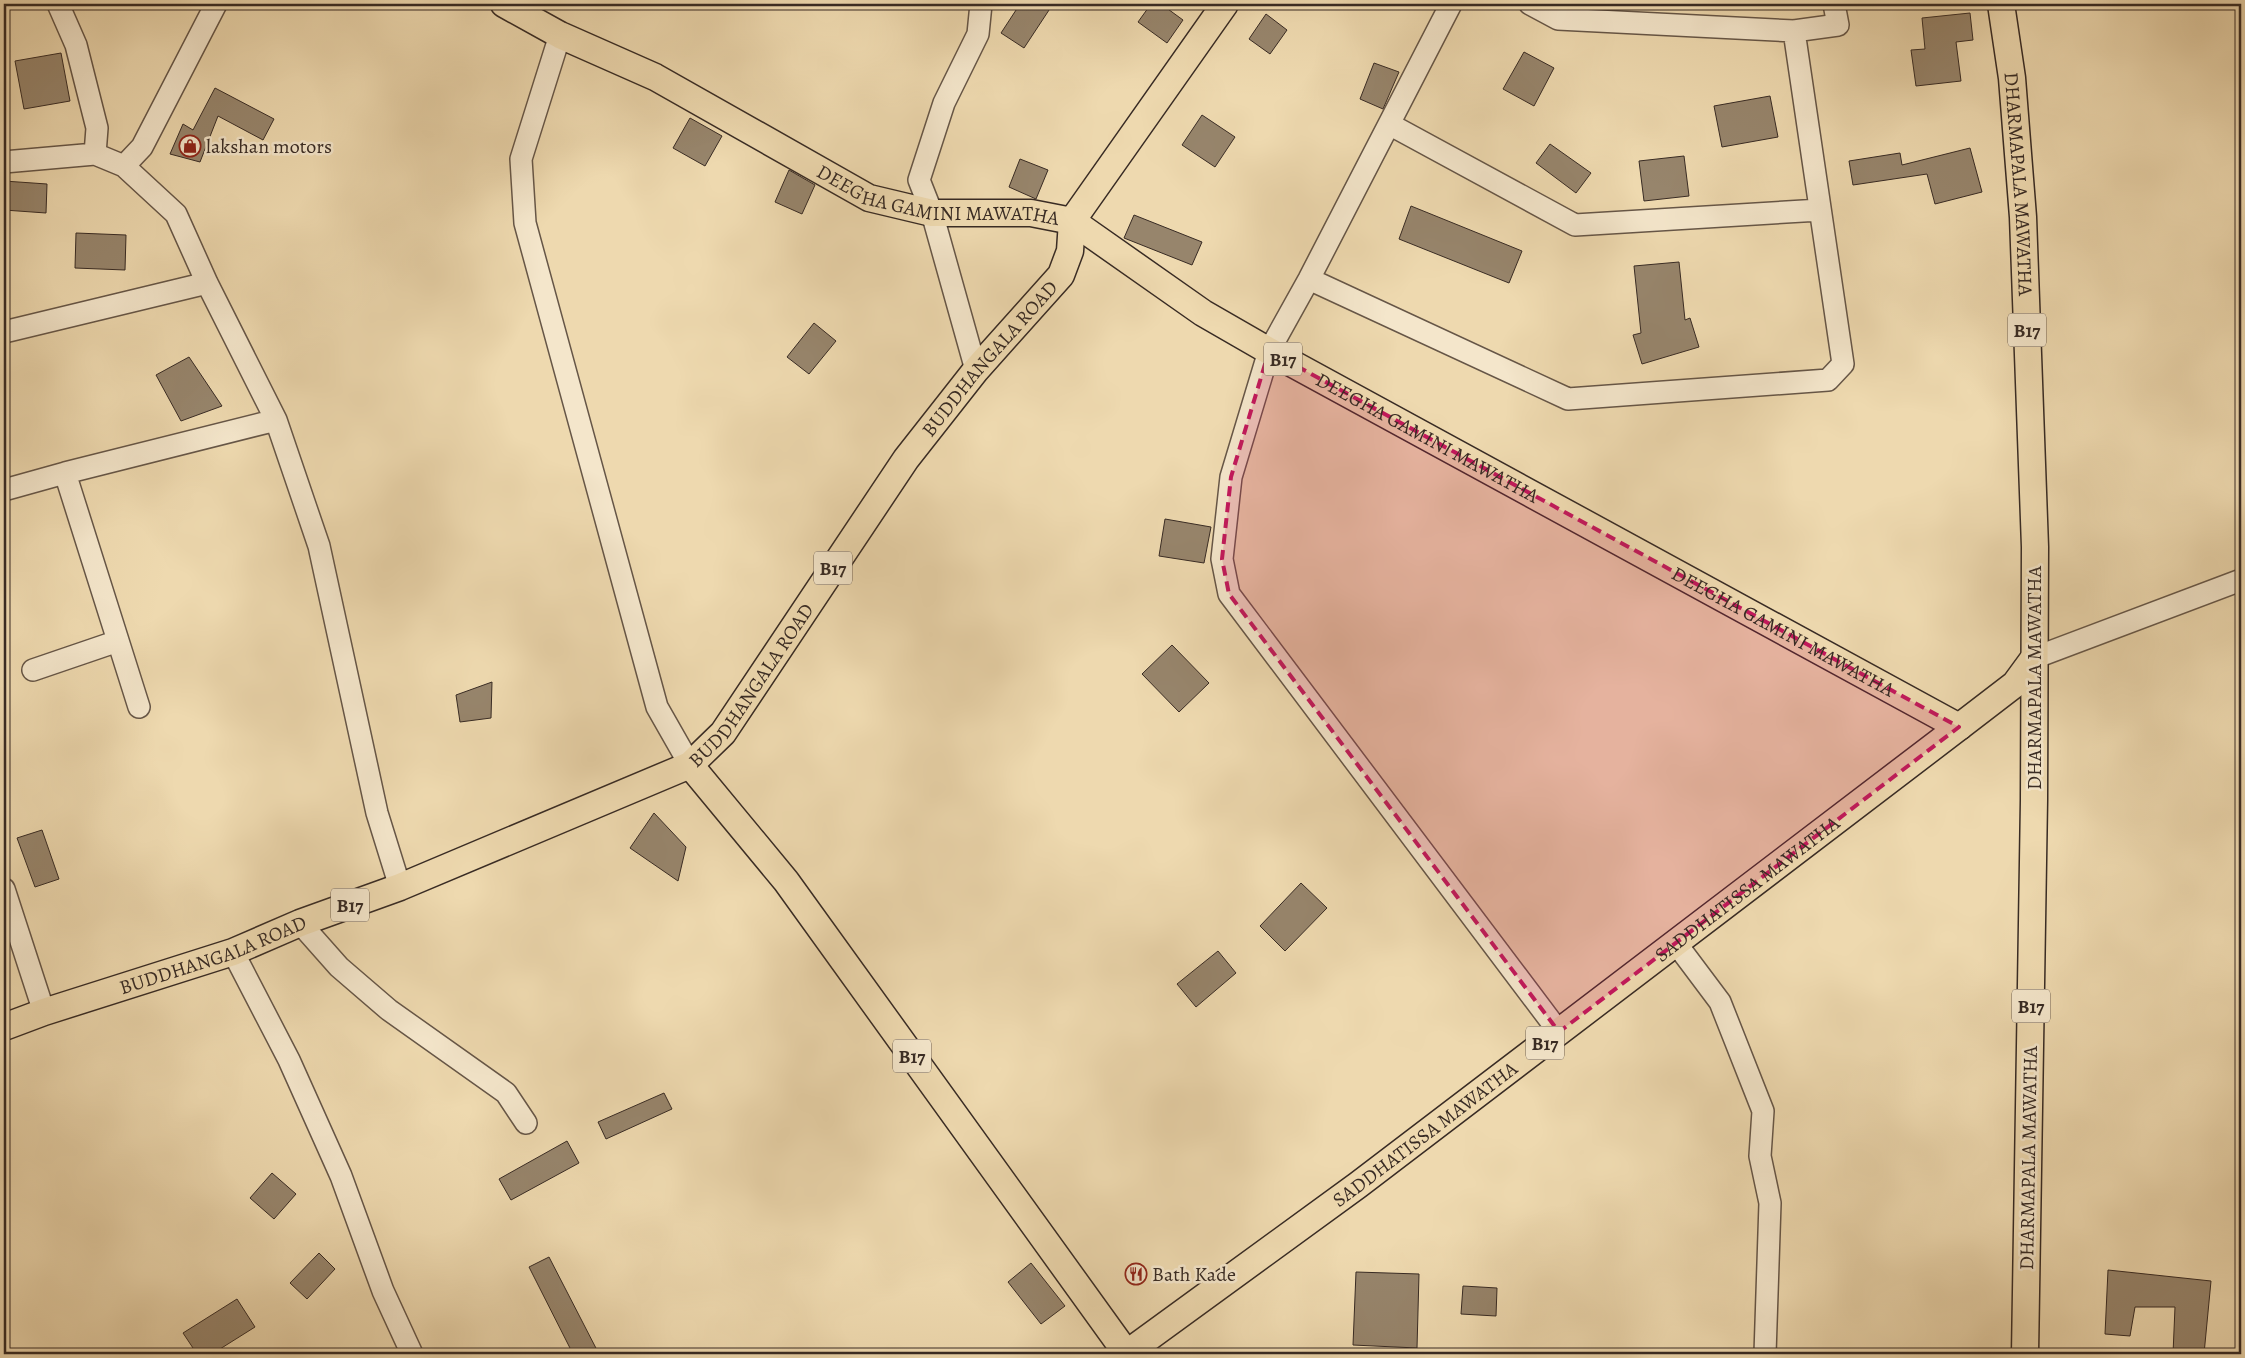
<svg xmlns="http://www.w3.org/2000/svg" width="2245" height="1358" viewBox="0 0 2245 1358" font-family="Alegreya,serif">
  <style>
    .building { fill: #97856c; stroke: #382b24 }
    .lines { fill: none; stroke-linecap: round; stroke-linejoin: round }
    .minor-casing { stroke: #665647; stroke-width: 24 }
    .major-casing { stroke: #382b24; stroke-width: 29 }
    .minor { stroke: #f4e6cb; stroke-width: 21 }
    .major { stroke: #eed9af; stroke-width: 26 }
    .marked { fill: #c2185b; fill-opacity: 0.2; stroke: #c2185b; stroke-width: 4; stroke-dasharray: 10 6; stroke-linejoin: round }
    .labels { text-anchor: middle; stroke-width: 5; stroke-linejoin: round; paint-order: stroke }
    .shield { fill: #f4e6cb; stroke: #706356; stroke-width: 1 }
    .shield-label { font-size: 19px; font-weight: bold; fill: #382b24 }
    .poi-label { font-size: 20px; fill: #382b24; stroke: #f4e6cb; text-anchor: start }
    .street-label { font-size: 20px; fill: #382b24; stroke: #f4e6cb }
  </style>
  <rect width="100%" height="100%" fill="#eed9af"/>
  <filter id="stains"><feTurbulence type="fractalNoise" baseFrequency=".004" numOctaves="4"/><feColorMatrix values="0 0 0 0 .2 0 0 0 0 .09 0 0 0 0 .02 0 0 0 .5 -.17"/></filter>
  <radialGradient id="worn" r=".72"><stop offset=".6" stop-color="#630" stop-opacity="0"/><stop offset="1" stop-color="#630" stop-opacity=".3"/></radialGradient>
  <path class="building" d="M 1020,4 L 1053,4 L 1024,48 L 1001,33 Z
    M 1151,4 L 1161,4 L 1183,20 L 1167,43 L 1138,22 Z
    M 1970,13 L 1973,40 L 1956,42 L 1961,81 L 1916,86 L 1911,50 L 1925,49 L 1922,18 Z
    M 1266,14 L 1287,30 L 1270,54 L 1249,39 Z
    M 1524,52 L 1554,68 L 1534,106 L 1503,89 Z
    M 61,53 L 70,101 L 24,109 L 15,61 Z
    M 1374,63 L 1399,72 L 1383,109 L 1360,99 Z
    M 215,88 L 274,119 L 263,140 L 218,116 L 200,162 L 170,154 L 183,124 L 193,130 Z
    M 1770,96 L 1778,137 L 1722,147 L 1714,106 Z
    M 1202,115 L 1235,137 L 1215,167 L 1182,145 Z
    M 690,118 L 722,136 L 705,166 L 673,148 Z
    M 1550,144 L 1591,173 L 1576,193 L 1536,163 Z
    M 1970,148 L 1982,192 L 1935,204 L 1927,174 L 1853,185 L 1849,161 L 1900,153 L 1902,165 Z
    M 1684,156 L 1689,196 L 1644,201 L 1639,161 Z
    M 1020,159 L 1048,170 L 1036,199 L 1009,187 Z
    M 789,170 L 815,185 L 802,214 L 775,202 Z
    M 4,181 L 47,184 L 46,213 L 4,210 Z
    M 1411,206 L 1522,251 L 1509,283 L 1399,239 Z
    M 1134,215 L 1202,242 L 1192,265 L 1124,238 Z
    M 76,233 L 126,235 L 125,270 L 75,268 Z
    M 1679,262 L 1685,320 L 1690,318 L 1699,347 L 1642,364 L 1633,335 L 1641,333 L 1634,266 Z
    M 814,323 L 836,341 L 809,374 L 787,357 Z
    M 189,357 L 222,406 L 181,421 L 156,375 Z
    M 1165,519 L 1211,527 L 1204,563 L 1159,556 Z
    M 1172,645 L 1209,683 L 1179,712 L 1142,674 Z
    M 492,682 L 491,718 L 460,722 L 456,695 Z
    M 654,813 L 686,847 L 678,881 L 630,848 Z
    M 42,830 L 59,879 L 35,887 L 17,838 Z
    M 1301,883 L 1327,908 L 1285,951 L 1260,926 Z
    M 1218,951 L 1236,973 L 1196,1007 L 1177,984 Z
    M 664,1093 L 672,1109 L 606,1139 L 598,1122 Z
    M 567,1141 L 579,1163 L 511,1200 L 499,1179 Z
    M 272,1173 L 296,1194 L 274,1219 L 250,1198 Z
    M 319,1253 L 335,1269 L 307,1299 L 290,1283 Z
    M 549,1257 L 599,1354 L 573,1354 L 529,1267 Z
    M 1031,1263 L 1065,1306 L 1041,1324 L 1008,1282 Z
    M 2108,1270 L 2211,1281 L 2204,1354 L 2173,1354 L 2175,1307 L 2135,1307 L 2130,1336 L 2105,1334 Z
    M 1356,1272 L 1419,1274 L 1417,1348 L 1353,1345 Z
    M 1463,1286 L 1497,1288 L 1496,1316 L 1461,1314 Z
    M 237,1299 L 255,1327 L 212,1354 L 197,1354 L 183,1333 Z"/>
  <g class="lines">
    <g class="minor-casing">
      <path id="minor" d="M 58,4 L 76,45 L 97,128 L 95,154
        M 1451,4 L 1309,279 L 1269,351 L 1231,477 L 1222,559 L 1229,594 L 1559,1032
        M 1530,4 L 1558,19 L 1794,31 L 1838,25 L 1834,4
        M 560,35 L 521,159 L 525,223 L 657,707 L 690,765
        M 1389,124 L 1575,225 L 1820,210
        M 4,162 L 95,154 L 124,166 L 176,214 L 207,283 L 276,420 L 319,546 L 377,813 L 400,887
        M 124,166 L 142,147 L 216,4
        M 1309,279 L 1568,399 L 1828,380 L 1843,364 L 1794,31
        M 4,332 L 207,283
        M 976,370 L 932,213 L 919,180 L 944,103 L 978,34 L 981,4
        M 65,473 L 139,707
        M 4,490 L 65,473 L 276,420
        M 2034,658 L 2241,580
        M 33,670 L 118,641
        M 4,889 L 44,1012
        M 300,923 L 339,967 L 389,1010 L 506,1093 L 526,1123
        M 1675,942 L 1720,1002 L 1763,1111 L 1760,1156 L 1770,1203 L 1765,1354
        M 233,952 L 289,1060 L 341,1176 L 383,1291 L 412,1354"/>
    </g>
    <g class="major-casing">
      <g id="major">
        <path id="s1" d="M 504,4 L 560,35 L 655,77 L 869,198 L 932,213 L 1031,213 L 1072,221 L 1203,313 L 1269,351 L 1959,727 L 2015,684 L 2034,658"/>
        <path id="s2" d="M 2001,4 L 2012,78 L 2023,217 L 2035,547 L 2034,800 L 2025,1354"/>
        <path d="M 690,765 L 786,881 L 1127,1354 L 1131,1354"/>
        <path id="s3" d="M 4,1027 L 44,1012 L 233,952 L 300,923 L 400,887 L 690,765 L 723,733 L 906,459 L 976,370 L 1061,275 L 1070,251 L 1072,221 L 1225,4"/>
        <path id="s4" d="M 1126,1354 L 1358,1185 L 1959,727"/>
      </g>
    </g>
    <use href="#minor" class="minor"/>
    <use href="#major" class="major"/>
  </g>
  <path class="marked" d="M 1269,351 L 1959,727 L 1559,1032 L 1229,594 L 1222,559 L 1231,477 Z"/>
  <defs>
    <g id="shop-ring" transform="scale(1.125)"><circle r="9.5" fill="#f4e6cb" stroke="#8f2418" stroke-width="1.5"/><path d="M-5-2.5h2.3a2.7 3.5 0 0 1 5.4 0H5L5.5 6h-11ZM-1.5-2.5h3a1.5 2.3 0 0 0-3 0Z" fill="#8f2418"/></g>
    <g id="restaurant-ring" transform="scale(1.125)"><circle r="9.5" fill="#f4e6cb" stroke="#8f2418" stroke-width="1.5"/><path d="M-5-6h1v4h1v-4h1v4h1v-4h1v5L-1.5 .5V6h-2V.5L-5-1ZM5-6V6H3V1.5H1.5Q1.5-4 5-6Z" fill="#8f2418"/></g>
  </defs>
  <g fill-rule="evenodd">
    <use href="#shop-ring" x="190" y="146"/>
    <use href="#restaurant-ring" x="1136" y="1274"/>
  </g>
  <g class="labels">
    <g class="shield">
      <rect x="2008" y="313.5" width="38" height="33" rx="4"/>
      <rect x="1264" y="342.5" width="38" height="33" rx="4"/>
      <rect x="814" y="551.5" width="38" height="33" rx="4"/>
      <rect x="331" y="888.5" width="38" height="33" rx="4"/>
      <rect x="2012" y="989.5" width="38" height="33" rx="4"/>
      <rect x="1526" y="1026.5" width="38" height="33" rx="4"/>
      <rect x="893" y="1039.5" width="38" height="33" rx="4"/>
    </g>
    <g class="shield-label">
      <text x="2027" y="337">B17</text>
      <text x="1283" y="366">B17</text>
      <text x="833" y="575">B17</text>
      <text x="350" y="912">B17</text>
      <text x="2031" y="1013">B17</text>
      <text x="1545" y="1050">B17</text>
      <text x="912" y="1063">B17</text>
    </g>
    <g class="poi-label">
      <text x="206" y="153">lakshan motors</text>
      <text x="1152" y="1281">Bath Kade</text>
    </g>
    <g class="street-label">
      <text dy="7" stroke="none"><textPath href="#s2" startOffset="181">DHARMAPALA MAWATHA</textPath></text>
      <text dy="7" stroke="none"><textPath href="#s1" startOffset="481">DEEGHA GAMINI MAWATHA</textPath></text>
      <text dy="7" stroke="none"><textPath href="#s3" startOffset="1241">BUDDHANGALA ROAD</textPath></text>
      <text dy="7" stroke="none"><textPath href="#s1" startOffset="1036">DEEGHA GAMINI MAWATHA</textPath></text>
      <text dy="7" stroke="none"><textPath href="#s1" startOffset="1441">DEEGHA GAMINI MAWATHA</textPath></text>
      <text transform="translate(2034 678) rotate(-90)" y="7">DHARMAPALA MAWATHA</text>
      <text dy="7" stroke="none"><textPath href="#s3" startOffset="836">BUDDHANGALA ROAD</textPath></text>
      <text dy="7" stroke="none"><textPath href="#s4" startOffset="776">SADDHATISSA MAWATHA</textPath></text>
      <text dy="7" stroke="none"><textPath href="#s3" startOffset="221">BUDDHANGALA ROAD</textPath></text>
      <text dy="7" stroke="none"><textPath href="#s4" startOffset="371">SADDHATISSA MAWATHA</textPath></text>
      <text transform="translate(2028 1158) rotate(-89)" y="7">DHARMAPALA MAWATHA</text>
    </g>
  </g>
  <rect width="2245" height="1358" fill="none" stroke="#eed9af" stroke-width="20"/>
  <rect x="5" y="5" width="2235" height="1348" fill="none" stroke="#382b24" stroke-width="2.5"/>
  <rect x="10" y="10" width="2225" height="1338" fill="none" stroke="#382b24"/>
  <rect width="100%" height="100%" filter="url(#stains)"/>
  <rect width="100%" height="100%" fill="url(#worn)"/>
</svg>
